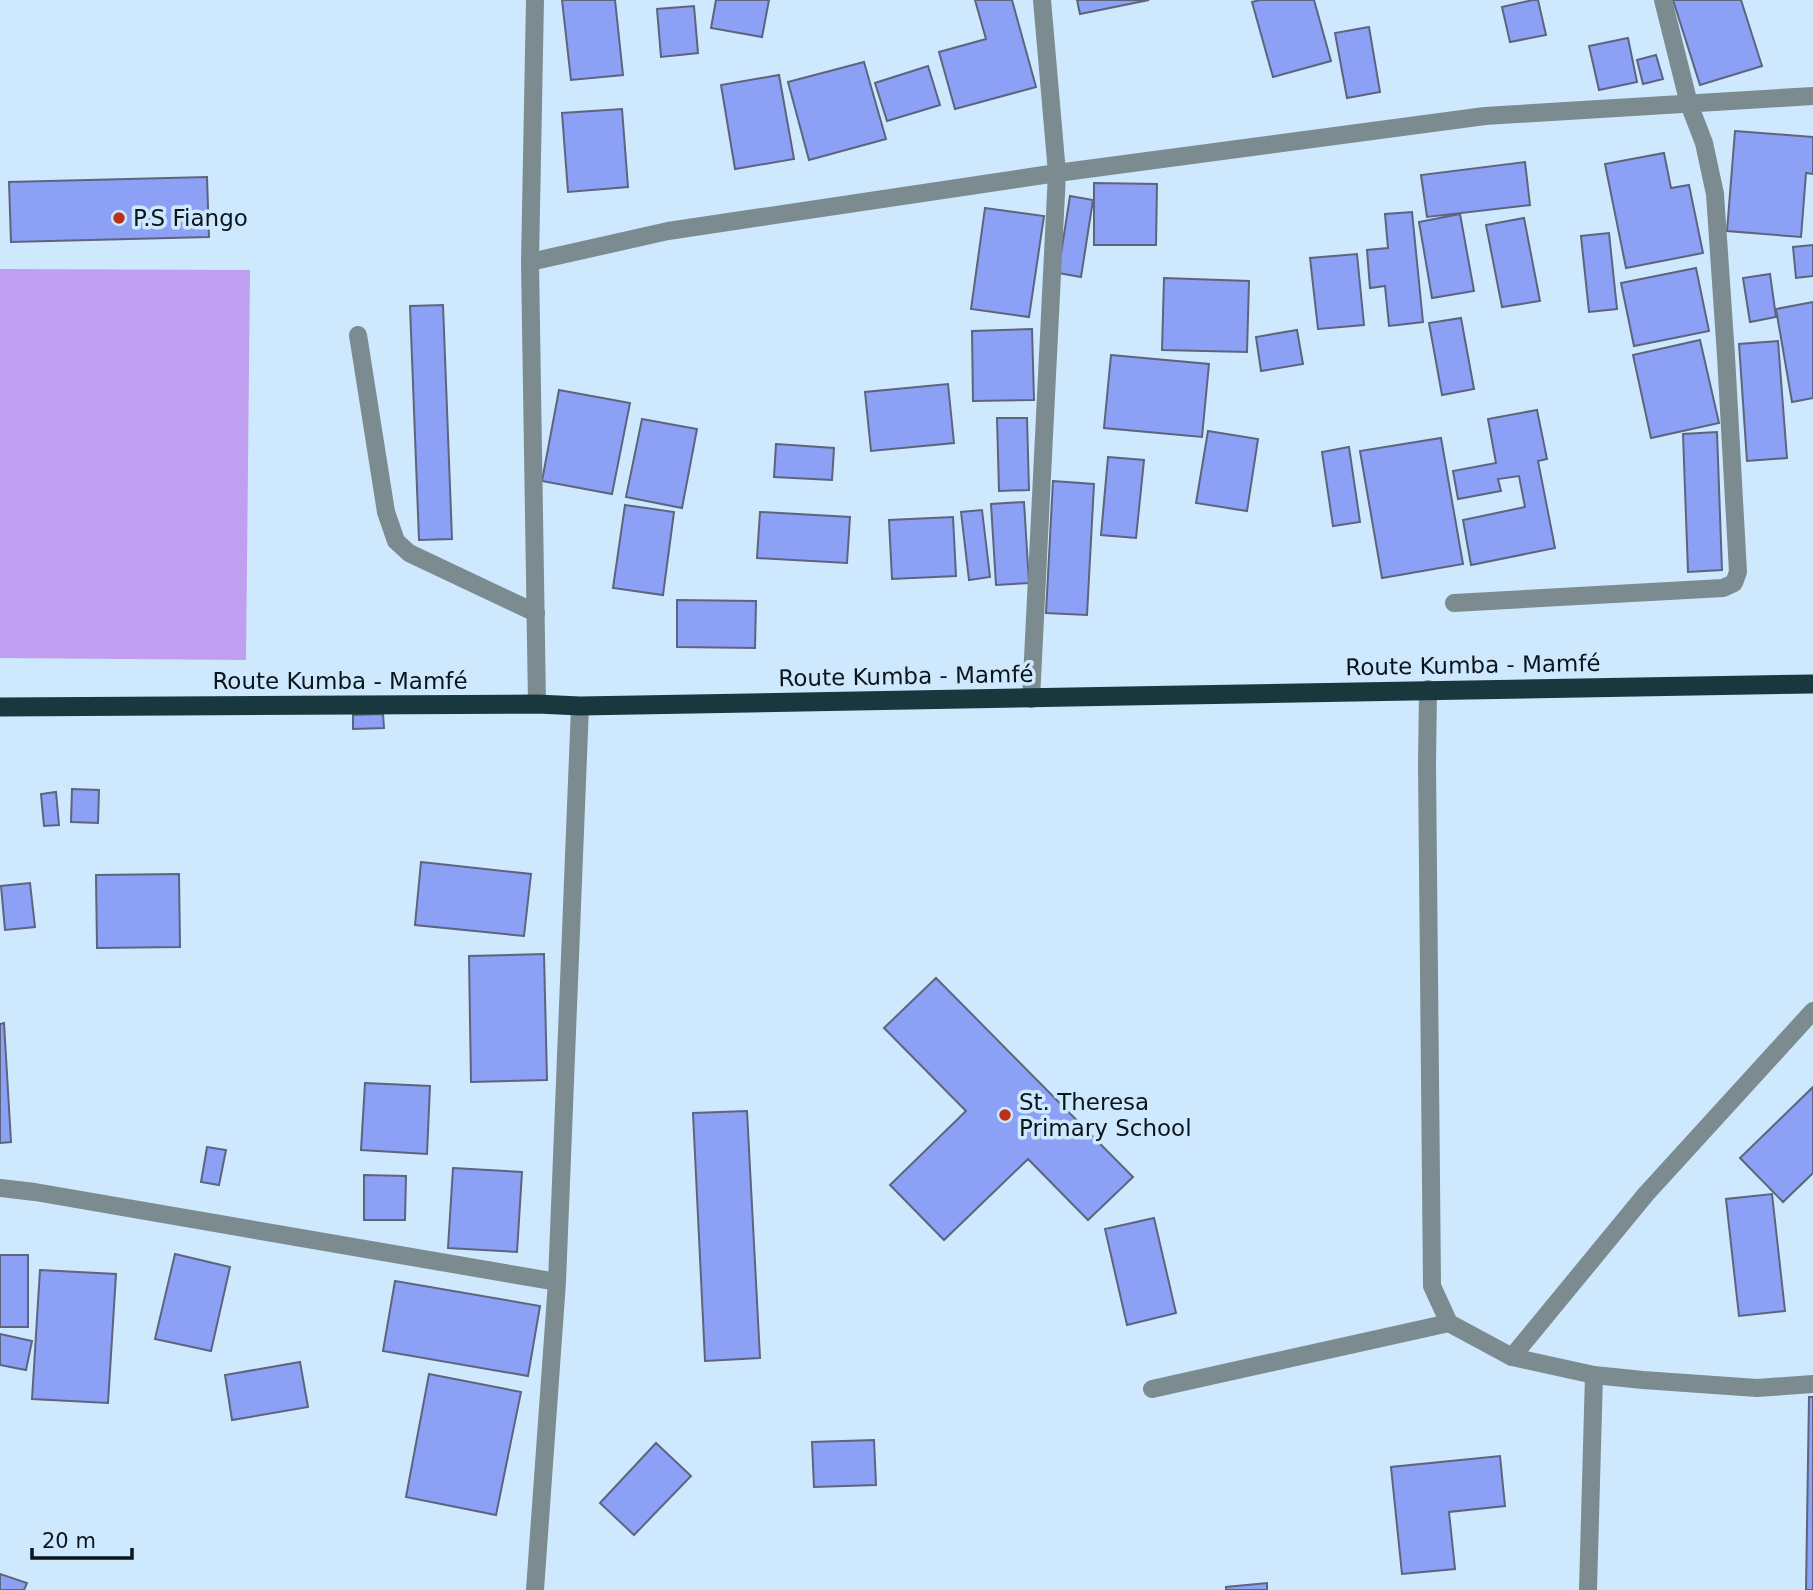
<svg xmlns="http://www.w3.org/2000/svg" width="1813" height="1590" viewBox="0 0 1813 1590" font-family="'DejaVu Sans',sans-serif">
  <style>
    .green { fill: #c09ff1 }
    .building { fill: #8ca1f5; stroke: #5d647d; stroke-width: 2 }
    .lines { fill: none; stroke-linecap: round; stroke-linejoin: round }
    .service { stroke: #7c8b8f; stroke-width: 18 }
    .minor { stroke: #7c8b8f; stroke-width: 18 }
    .trunk { stroke: #19383e; stroke-width: 19 }
    .poi-dot { fill: #bc3118; stroke: #cee8fe; stroke-width: 2.5 }
    .labels { text-anchor: middle; stroke-width: 7; stroke-linejoin: round; paint-order: stroke }
    .poi-label { font-size: 23px; fill: #0b151c; stroke: #cee8fe; text-anchor: start }
    .street-label { font-size: 23px; fill: #0b151c; stroke: #cee8fe }
  </style>
  <rect width="100%" height="100%" fill="#cee8fe"/>
  <path class="green" d="M 0,269 L 250,270 L 246,660 L 0,658 Z"/>
  <path class="building" d="M 562,0 L 615,0 L 623,75 L 571,80 Z
    M 716,0 L 769,0 L 762,37 L 711,28 Z
    M 975,0 L 1012,0 L 1036,87 L 955,109 L 939,52 L 986,39 Z
    M 1077,0 L 1149,0 L 1080,14 Z
    M 1260,0 L 1314,0 L 1331,61 L 1273,77 L 1252,2 Z
    M 1533,0 L 1538,0 L 1546,35 L 1510,42 L 1502,7 Z
    M 1673,0 L 1741,0 L 1762,66 L 1700,85 Z
    M 694,6 L 698,53 L 661,57 L 657,9 Z
    M 1369,27 L 1380,92 L 1347,98 L 1335,33 Z
    M 1628,38 L 1637,82 L 1599,90 L 1589,46 Z
    M 1656,55 L 1663,79 L 1643,84 L 1637,60 Z
    M 864,62 L 886,139 L 809,160 L 788,82 Z
    M 928,66 L 940,105 L 887,121 L 875,83 Z
    M 779,75 L 794,159 L 735,169 L 721,85 Z
    M 622,109 L 628,187 L 568,192 L 562,113 Z
    M 1735,131 L 1813,137 L 1813,174 L 1806,173 L 1801,237 L 1727,231 Z
    M 1664,153 L 1671,188 L 1689,185 L 1703,253 L 1626,268 L 1605,164 Z
    M 1525,162 L 1530,205 L 1427,217 L 1421,175 Z
    M 207,177 L 209,237 L 11,242 L 9,182 Z
    M 1094,183 L 1157,184 L 1156,245 L 1094,245 Z
    M 1070,196 L 1093,200 L 1081,277 L 1058,273 Z
    M 985,208 L 1044,216 L 1029,317 L 971,309 Z
    M 1412,212 L 1423,322 L 1389,326 L 1385,286 L 1370,288 L 1367,250 L 1388,248 L 1385,214 Z
    M 1460,214 L 1474,291 L 1432,298 L 1419,222 Z
    M 1524,218 L 1540,301 L 1502,307 L 1486,225 Z
    M 1609,233 L 1617,309 L 1589,312 L 1581,236 Z
    M 1813,245 L 1813,276 L 1796,278 L 1793,247 Z
    M 1357,254 L 1364,325 L 1318,329 L 1310,258 Z
    M 1696,268 L 1709,331 L 1634,346 L 1621,283 Z
    M 1770,274 L 1776,317 L 1750,322 L 1743,278 Z
    M 1164,278 L 1249,281 L 1247,352 L 1162,350 Z
    M 1813,302 L 1813,398 L 1792,402 L 1776,309 Z
    M 443,305 L 452,539 L 419,540 L 410,306 Z
    M 1461,318 L 1474,389 L 1442,395 L 1429,323 Z
    M 1032,329 L 1034,400 L 973,401 L 972,331 Z
    M 1297,330 L 1303,364 L 1261,371 L 1256,337 Z
    M 1700,340 L 1719,423 L 1651,438 L 1633,355 Z
    M 1778,341 L 1787,458 L 1747,461 L 1739,344 Z
    M 1111,355 L 1209,364 L 1202,437 L 1104,428 Z
    M 948,384 L 954,443 L 871,451 L 865,392 Z
    M 559,390 L 630,403 L 612,494 L 542,481 Z
    M 1537,410 L 1547,459 L 1538,461 L 1555,548 L 1471,565 L 1463,520 L 1525,507 L 1519,476 L 1498,479 L 1501,491 L 1458,499 L 1453,471 L 1496,463 L 1488,419 Z
    M 997,418 L 1027,418 L 1029,490 L 999,491 Z
    M 642,419 L 697,429 L 682,508 L 626,497 Z
    M 1208,431 L 1258,439 L 1247,511 L 1196,503 Z
    M 1717,432 L 1722,570 L 1688,572 L 1683,434 Z
    M 1441,438 L 1463,564 L 1382,578 L 1360,451 Z
    M 776,444 L 834,448 L 832,480 L 774,477 Z
    M 1349,447 L 1360,522 L 1333,526 L 1322,452 Z
    M 1108,457 L 1144,460 L 1136,538 L 1101,535 Z
    M 1053,481 L 1094,484 L 1087,615 L 1046,613 Z
    M 1024,502 L 1029,583 L 996,585 L 991,504 Z
    M 625,505 L 674,512 L 663,595 L 613,588 Z
    M 982,510 L 990,577 L 969,580 L 961,512 Z
    M 760,512 L 850,517 L 847,563 L 757,558 Z
    M 953,517 L 956,576 L 892,579 L 889,520 Z
    M 677,600 L 756,601 L 755,648 L 677,647 Z
    M 383,714 L 384,728 L 353,729 L 353,715 Z
    M 72,789 L 99,790 L 98,823 L 71,822 Z
    M 56,792 L 59,825 L 44,826 L 41,794 Z
    M 421,862 L 531,874 L 524,936 L 415,925 Z
    M 179,874 L 180,947 L 97,948 L 96,875 Z
    M 30,883 L 35,927 L 5,930 L 1,886 Z
    M 544,954 L 547,1080 L 471,1082 L 469,956 Z
    M 936,978 L 1133,1177 L 1088,1220 L 1028,1159 L 944,1240 L 890,1185 L 966,1111 L 884,1028 Z
    M 4,1023 L 11,1142 L 0,1143 L 0,1024 Z
    M 365,1083 L 430,1086 L 427,1154 L 361,1150 Z
    M 1813,1087 L 1813,1173 L 1783,1202 L 1740,1158 Z
    M 747,1111 L 760,1358 L 705,1361 L 693,1113 Z
    M 207,1147 L 226,1150 L 219,1185 L 201,1182 Z
    M 453,1168 L 522,1172 L 517,1252 L 448,1248 Z
    M 364,1175 L 406,1176 L 405,1220 L 364,1220 Z
    M 1772,1194 L 1785,1311 L 1739,1316 L 1726,1199 Z
    M 1154,1218 L 1176,1313 L 1127,1325 L 1105,1229 Z
    M 175,1254 L 230,1267 L 211,1351 L 155,1339 Z
    M 0,1255 L 28,1255 L 28,1327 L 0,1327 Z
    M 40,1270 L 116,1274 L 108,1403 L 32,1399 Z
    M 395,1281 L 540,1306 L 528,1376 L 383,1351 Z
    M 0,1334 L 32,1341 L 26,1370 L 0,1365 Z
    M 300,1362 L 308,1407 L 232,1420 L 225,1375 Z
    M 429,1374 L 521,1392 L 496,1515 L 406,1497 Z
    M 1809,1397 L 1813,1397 L 1813,1590 L 1806,1590 Z
    M 874,1440 L 876,1485 L 814,1487 L 812,1442 Z
    M 656,1443 L 691,1476 L 634,1535 L 600,1503 Z
    M 1500,1456 L 1505,1506 L 1449,1512 L 1455,1569 L 1402,1574 L 1391,1467 Z
    M 0,1574 L 27,1583 L 24,1590 L 0,1590 Z
    M 1267,1583 L 1267,1590 L 1226,1590 L 1226,1587 Z"/>
  <g class="lines">
    <path class="service" d="M 358,335 L 386,512 L 396,541 L 409,553 L 536,613
      M 1512,1357 L 1646,1194 L 1813,1011"/>
    <path class="minor" d="M 535,0 L 530,262 L 537,704
      M 530,262 L 668,231 L 1057,173 L 1485,116 L 1813,96
      M 1454,603 L 1723,588 L 1734,583 L 1738,572 L 1726,356 L 1715,194 L 1704,143 L 1689,104 L 1663,0
      M 1428,689 L 1427,765 L 1432,1286 L 1449,1323 L 1512,1357 L 1594,1375 L 1643,1380 L 1757,1388 L 1813,1384
      M 1031,699 L 1057,173 L 1042,0
      M 0,1188 L 35,1192 L 557,1282
      M 1152,1389 L 1449,1323
      M 535,1590 L 557,1282 L 580,706
      M 1588,1590 L 1594,1375"/>
    <path class="trunk" d="M 0,707 L 537,704 L 580,706 C 991,700 1402,689 1813,684"/>
  </g>
  <g class="poi-dot">
    <circle cx="119" cy="218" r="7"/>
    <circle cx="1005" cy="1115" r="7"/>
  </g>
  <g class="labels">
    <g class="poi-label">
      <text x="133" y="226">P.S Fiango</text>
      <text x="1019" y="1110">St. Theresa<tspan x="1019" dy="26">Primary School</tspan></text>
    </g>
    <g class="street-label">
      <text transform="translate(1473 665) rotate(-1)" y="8">Route Kumba - Mamfé</text>
      <text transform="translate(906 676) rotate(-1)" y="8">Route Kumba - Mamfé</text>
      <text x="340" y="689">Route Kumba - Mamfé</text>
    </g>
  </g>
  <path d="M32 1548v10h100v-10" fill="none" stroke="#0b151c" stroke-width="3.5"/>
  <text x="42" y="1548" font-size="21" fill="#0b151c" stroke="#cee8fe" stroke-width="5" paint-order="stroke">20 m</text>
</svg>
